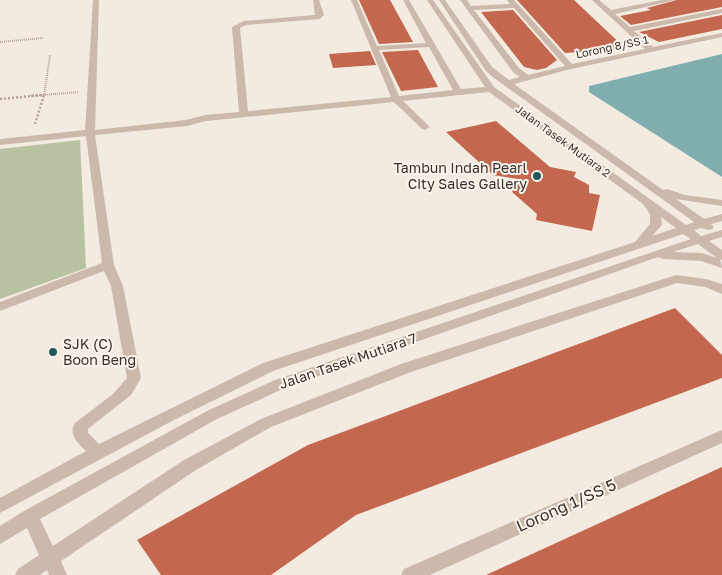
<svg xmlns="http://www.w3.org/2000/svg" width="722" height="575" viewBox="0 0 722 575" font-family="'Golos Text',sans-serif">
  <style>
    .green { fill: #b7c2a0 }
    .water { fill: #80aeaf }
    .building { fill: #c3684e }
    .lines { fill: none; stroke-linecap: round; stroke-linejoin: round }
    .path-far1 { stroke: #b7a396; stroke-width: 2; stroke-dasharray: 1 1; stroke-linecap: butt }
    .path { stroke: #b7a396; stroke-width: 2.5; stroke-dasharray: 2 2; stroke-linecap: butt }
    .minor { fill: #cbb9ac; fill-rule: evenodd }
    .poi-dot { fill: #21585a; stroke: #faf4ed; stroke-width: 2 }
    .labels { text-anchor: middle; stroke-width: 4; stroke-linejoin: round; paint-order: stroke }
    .far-street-label { font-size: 11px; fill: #392f2b; stroke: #faf4ed }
    .poi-label { font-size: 14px; fill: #392f2b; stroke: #faf4ed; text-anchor: end }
    .street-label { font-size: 14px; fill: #392f2b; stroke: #faf4ed }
    .near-street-label { font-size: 16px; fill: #392f2b; stroke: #faf4ed }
  </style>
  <rect width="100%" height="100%" fill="#f3eae0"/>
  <path class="green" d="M 80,140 L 86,268 L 0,299 L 0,149 Z"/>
  <path class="water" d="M 722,54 L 722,177 L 589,92 L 589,86 Z"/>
  <path class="building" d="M 359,0 L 390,0 L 413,42 L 379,44 Z
    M 517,0 L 574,0 L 626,49 L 565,53 Z
    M 677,0 L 722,0 L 722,7 L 631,25 L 620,16 L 651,10 L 647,8 Z
    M 513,10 L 557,60 L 546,68 L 537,70 L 524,67 L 481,12 Z
    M 722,15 L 722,29 L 659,42 L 639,32 Z
    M 418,50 L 438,87 L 401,91 L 382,52 Z
    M 370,51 L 376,65 L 333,68 L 329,54 Z
    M 496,121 L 550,167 L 576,172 L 574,177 L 589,185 L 589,193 L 600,195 L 592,231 L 536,220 L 537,214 L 512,192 L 518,179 L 493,175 L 446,132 Z
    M 675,308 L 722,355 L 722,378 L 356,515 L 271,575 L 161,575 L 137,540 L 308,445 Z
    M 722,467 L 722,575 L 486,575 Z"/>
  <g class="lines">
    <path class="path-far1" d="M 0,42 L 43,38
      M 29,96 L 79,92
      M 44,96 L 50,55"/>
    <path class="path" d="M 0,99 L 43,95
      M 35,124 L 44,95"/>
    <path class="minor" d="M 93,0 L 99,0 L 95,130 L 186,120 L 205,115 L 239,112 L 232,27 L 244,21 L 315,15 L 313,0 L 319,0 L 324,15 L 320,19 L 246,25 L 240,28 L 248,111 L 391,97 L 351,0 L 357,0 L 377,46 L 426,43 L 403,0 L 409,0 L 461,89 L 485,87 L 427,0 L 433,0 L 494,87 L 686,225 L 694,222 L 494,78 L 486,71 L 439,0 L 445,0 L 492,67 L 509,80 L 520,77 L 513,72 L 460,0 L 467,0 L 471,6 L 510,4 L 507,0 L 514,0 L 572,64 L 645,49 L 592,0 L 599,0 L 611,10 L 662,0 L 675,0 L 615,14 L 630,27 L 722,9 L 722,13 L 634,31 L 653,47 L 722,33 L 722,37 L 571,69 L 514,84 L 663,190 L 667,189 L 685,195 L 722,200 L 722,206 L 676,199 L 704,219 L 722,214 L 722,221 L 711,224 L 714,227 L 712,229 L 708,230 L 701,228 L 694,230 L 701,236 L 722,230 L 722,237 L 709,241 L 722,250 L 722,260 L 720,259 L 722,268 L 701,261 L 663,259 L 658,257 L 285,388 L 217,419 L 40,519 L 53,546 L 184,460 L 261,419 L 401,364 L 676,275 L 706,279 L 722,284 L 722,294 L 705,287 L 677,283 L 411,372 L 271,427 L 196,470 L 61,561 L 67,575 L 49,575 L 47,570 L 40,575 L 15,575 L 18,569 L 39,555 L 27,528 L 0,544 L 0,526 L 24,511 L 207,411 L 275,380 L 691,239 L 683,234 L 273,371 L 172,421 L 0,513 L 0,498 L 86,451 C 78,443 68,435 75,423 L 113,394 L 127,378 L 111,286 L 104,271 L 0,311 L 0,302 L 102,263 L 86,136 L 0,145 L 0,139 L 85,130 ZM 514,8 L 565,66 L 528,75 L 519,68 L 474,10 ZM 429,47 L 453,90 L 399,96 L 379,50 ZM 489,92 L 643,204 L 650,214 L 650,224 L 635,242 L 263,363 L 99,444 L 88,433 L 88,429 L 131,395 L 141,378 L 123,286 L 114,265 L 95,135 L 187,126 L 206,121 L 394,102 L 422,129 L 425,130 L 430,127 L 428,125 L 403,101 ZM 661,217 L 676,228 L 652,236 L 662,225 ZM 698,244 L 717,258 L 702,253 L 673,252 Z
      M 722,430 L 722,443 L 430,575 L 401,575 L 404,569 Z"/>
  </g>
  <g class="poi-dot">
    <circle cx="537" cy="176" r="5"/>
    <circle cx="53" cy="352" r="5"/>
  </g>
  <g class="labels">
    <g class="far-street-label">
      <text transform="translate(612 47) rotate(-12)" y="4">Lorong 8/SS 1</text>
      <text transform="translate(563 141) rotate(36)" y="4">Jalan Tasek Mutiara 2</text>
    </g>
    <g class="poi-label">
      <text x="527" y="173">Tambun Indah Pearl<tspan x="527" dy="16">City Sales Gallery</tspan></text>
      <text x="63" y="349" text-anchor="start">SJK (C)<tspan x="63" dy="16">Boon Beng</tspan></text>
    </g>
    <g class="street-label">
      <text transform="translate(348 361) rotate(-19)" y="5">Jalan Tasek Mutiara 7</text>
    </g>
    <g class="near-street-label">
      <text transform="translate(566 505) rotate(-24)" y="6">Lorong 1/SS 5</text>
    </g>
  </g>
</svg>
